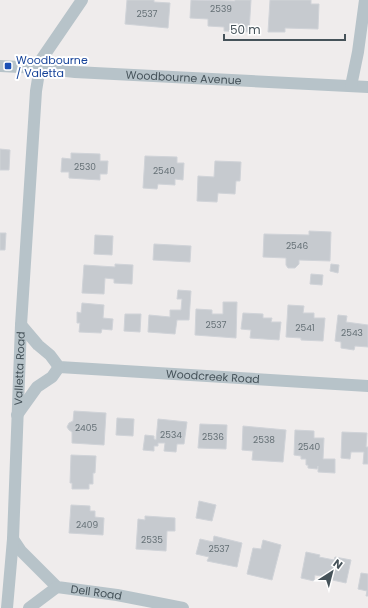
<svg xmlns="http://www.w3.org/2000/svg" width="368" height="608" viewBox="0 0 368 608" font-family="Poppins,sans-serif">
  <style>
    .building { fill: #c6cacf; stroke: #d0d3d8 }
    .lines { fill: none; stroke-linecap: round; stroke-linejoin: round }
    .street { stroke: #b7c3c9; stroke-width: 12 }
    .transit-dot { fill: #1a4fb4; stroke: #fff; stroke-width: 1.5 }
    .labels { text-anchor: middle; stroke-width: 4; stroke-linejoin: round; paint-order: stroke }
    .number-label { font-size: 9px; fill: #657076 }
    .transit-label { font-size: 11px; fill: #164399; stroke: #fff; text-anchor: start }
    .street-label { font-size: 11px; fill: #455259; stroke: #fff }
  </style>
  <rect width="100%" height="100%" fill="#efecec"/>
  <path class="building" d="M 127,0 L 154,0 L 154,2 L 170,3 L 168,28 L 125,24 Z
    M 191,0 L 235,1 L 235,0 L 251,0 L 249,32 L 224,31 L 224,27 L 208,26 L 208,19 L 190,18 Z
    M 270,0 L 311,0 L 311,4 L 319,4 L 318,29 L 285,28 L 285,32 L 268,32 Z
    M 0,149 L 10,150 L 9,170 L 0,170 Z
    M 71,153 L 100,154 L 100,161 L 108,161 L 107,174 L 100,174 L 100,180 L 69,178 L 69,172 L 61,172 L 62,158 L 71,159 Z
    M 145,156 L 177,157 L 177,163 L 184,163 L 183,180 L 175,179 L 175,185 L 158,184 L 157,189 L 143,188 Z
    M 215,161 L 241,162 L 240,181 L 236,181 L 235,194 L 218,193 L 217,202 L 197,201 L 198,176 L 214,177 Z
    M 309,231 L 331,232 L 330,261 L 299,260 L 299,264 L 295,268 L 288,268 L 286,265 L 286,258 L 263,257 L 264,234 L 309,235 Z
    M 0,233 L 6,233 L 5,250 L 0,250 Z
    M 95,235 L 113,236 L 112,255 L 94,254 Z
    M 154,244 L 191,246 L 190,262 L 153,260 Z
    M 115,264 L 133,265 L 132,284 L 114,283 L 114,279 L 105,278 L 104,294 L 82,293 L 84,265 L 115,267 Z
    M 331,264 L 339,265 L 338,273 L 330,271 Z
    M 311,274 L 323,275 L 322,285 L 310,284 Z
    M 178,290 L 191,291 L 189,320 L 177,320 L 175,334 L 148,332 L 149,315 L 170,317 L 170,310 L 181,310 L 182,299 L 177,299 Z
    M 223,302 L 237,302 L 236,338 L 195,335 L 196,309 L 212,310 L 212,314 L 223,314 Z
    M 82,303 L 104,305 L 103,318 L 113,319 L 112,330 L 102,329 L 101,333 L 79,332 L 80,323 L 77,323 L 77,312 L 81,313 Z
    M 288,305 L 304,306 L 303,313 L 314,313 L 314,318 L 325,318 L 323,341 L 301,340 L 301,338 L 286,337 Z
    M 243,313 L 263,314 L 263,318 L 272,318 L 271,322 L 281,322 L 279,340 L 250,338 L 251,330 L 241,329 Z
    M 125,314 L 141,314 L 140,332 L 124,331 Z
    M 338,315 L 347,316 L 346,322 L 368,325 L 368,347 L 355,346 L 354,350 L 341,348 L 341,342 L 335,341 Z
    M 74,411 L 106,413 L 104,445 L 72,443 L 72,432 L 69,430 L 67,427 L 69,423 L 73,421 Z
    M 117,418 L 134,419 L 133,436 L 116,435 Z
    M 158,419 L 187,422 L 184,444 L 177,444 L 176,452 L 164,451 L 165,443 L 158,443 L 158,446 L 154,446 L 154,451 L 143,450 L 145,435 L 154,436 L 154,439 L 156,440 Z
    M 200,424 L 227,425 L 226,449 L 198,448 Z
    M 243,426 L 286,430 L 283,462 L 252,460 L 253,451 L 242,450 Z
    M 295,430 L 314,431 L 314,438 L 324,438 L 323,459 L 335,459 L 335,473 L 318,472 L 318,466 L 317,469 L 308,468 L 308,465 L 306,465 L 306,459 L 301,459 L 301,456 L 294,455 Z
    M 342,432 L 367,433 L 366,447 L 368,447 L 368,464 L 363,464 L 364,452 L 351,452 L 350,459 L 341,458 Z
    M 71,455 L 96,456 L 95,473 L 93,473 L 93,484 L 89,484 L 89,489 L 72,489 L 72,483 L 70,483 Z
    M 199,501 L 216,505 L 212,521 L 196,518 Z
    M 71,505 L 90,506 L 90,511 L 95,511 L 95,517 L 104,518 L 103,535 L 69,533 Z
    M 145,516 L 175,518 L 175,531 L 167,531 L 166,551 L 136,549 L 138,519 L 145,520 Z
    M 214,536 L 242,543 L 237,567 L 207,561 L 209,557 L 196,554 L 200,539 L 213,542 Z
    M 263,540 L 281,545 L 272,580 L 247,574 L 253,548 L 261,549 Z
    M 306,552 L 320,555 L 319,557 L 334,560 L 335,557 L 351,560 L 346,583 L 328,579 L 328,577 L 315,575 L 314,581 L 301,578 Z
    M 361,573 L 368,574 L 368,596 L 366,596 L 367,591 L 358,589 Z"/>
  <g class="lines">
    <g class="street">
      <path id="s1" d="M 0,66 L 40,68 L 75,72 L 368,87"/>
      <path d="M 351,86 L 358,52 L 365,0"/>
      <path id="s2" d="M 21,325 L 38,345 L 50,355 L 59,367 L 368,386"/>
      <path d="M 17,415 L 37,387 L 52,377 L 59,367"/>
      <path id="s3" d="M 13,539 L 21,551 L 57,587 L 117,595 L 183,608"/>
      <path id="s4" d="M 7,608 L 13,539 L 21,325 L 36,91 L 41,60 L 82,0"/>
      <path d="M 29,608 L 57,587"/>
    </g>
  </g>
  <rect class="transit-dot" x="4" y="62" width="8" height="8" rx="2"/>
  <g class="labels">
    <g class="number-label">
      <text x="221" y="12">2539</text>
      <text x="147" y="17">2537</text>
      <text x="85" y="170">2530</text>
      <text x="164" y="174">2540</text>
      <text x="297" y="249">2546</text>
      <text x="216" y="328">2537</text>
      <text x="305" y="331">2541</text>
      <text x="352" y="336">2543</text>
      <text x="86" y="431">2405</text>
      <text x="171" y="438">2534</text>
      <text x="213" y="440">2536</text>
      <text x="264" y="443">2538</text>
      <text x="309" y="450">2540</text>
      <text x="87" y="528">2409</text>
      <text x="152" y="543">2535</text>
      <text x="219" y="552">2537</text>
    </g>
    <g class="transit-label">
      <text x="16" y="64">Woodbourne<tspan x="16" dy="13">/ Valetta</tspan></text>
    </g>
    <g class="street-label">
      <text dy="4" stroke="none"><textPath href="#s1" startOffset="184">Woodbourne Avenue</textPath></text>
      <text dy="4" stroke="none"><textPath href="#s4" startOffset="240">Valletta Road</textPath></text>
      <text dy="4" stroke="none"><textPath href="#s2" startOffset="211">Woodcreek Road</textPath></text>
      <text dy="4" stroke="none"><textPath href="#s3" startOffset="105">Dell Road</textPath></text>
    </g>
  </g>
  <g transform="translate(332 572) rotate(36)" stroke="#ffffff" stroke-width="3" paint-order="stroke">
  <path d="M0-3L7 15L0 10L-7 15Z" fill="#455259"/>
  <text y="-6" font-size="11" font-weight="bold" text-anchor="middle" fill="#455259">N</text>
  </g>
  <path d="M224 34v6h121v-6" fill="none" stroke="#455259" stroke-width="2"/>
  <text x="230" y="34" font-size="12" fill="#455259" stroke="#ffffff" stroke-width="3" paint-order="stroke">50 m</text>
</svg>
